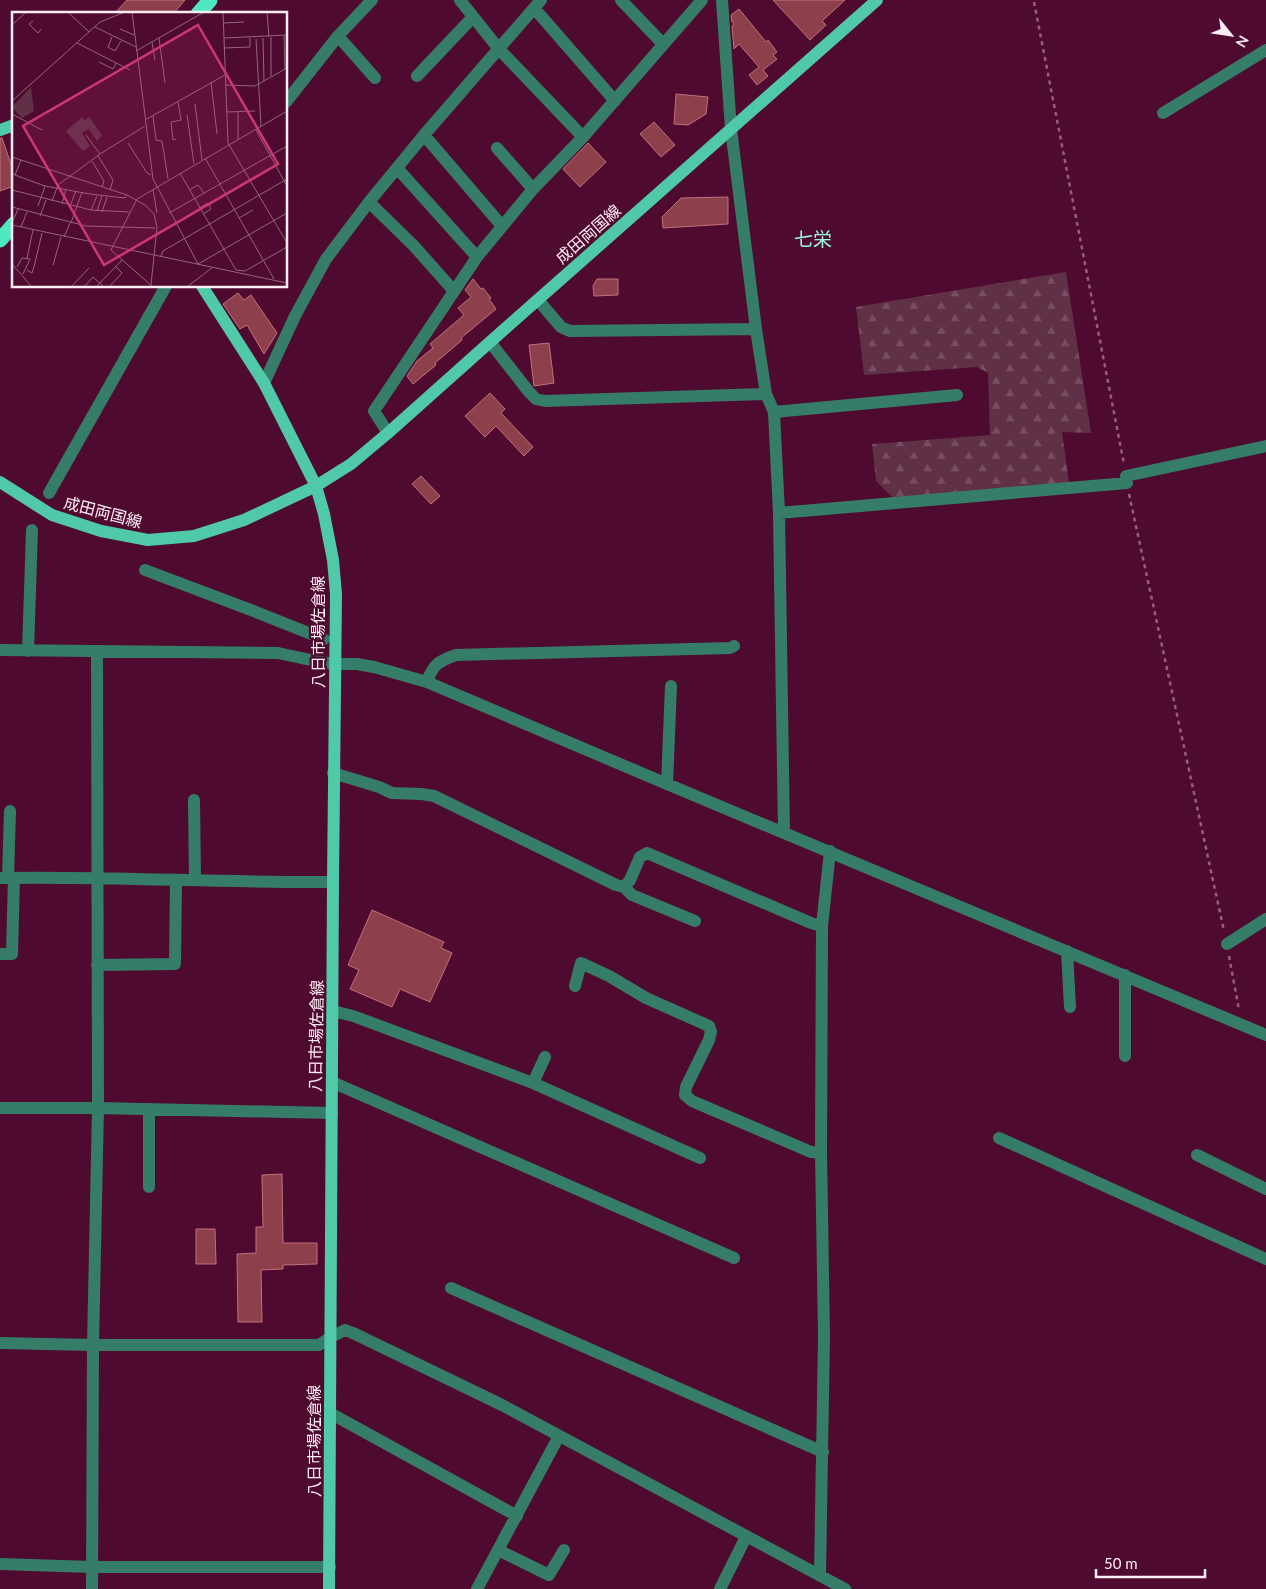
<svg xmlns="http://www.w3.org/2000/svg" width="1266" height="1589" viewBox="0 0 1266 1589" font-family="Lato,'Noto Sans JP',sans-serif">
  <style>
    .forest { fill: url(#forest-firs) }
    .building { fill: #8d404c; stroke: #c4707b }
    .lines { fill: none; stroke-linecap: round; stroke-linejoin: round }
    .path { stroke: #92617b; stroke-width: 2.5; stroke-dasharray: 4 4; stroke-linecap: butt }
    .minor { stroke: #367d69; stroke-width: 12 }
    .major { stroke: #50c9a9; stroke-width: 12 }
    .highway { stroke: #50e8c1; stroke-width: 15 }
    .labels { text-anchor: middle; stroke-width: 4.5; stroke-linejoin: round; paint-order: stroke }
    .street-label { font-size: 16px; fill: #feecf3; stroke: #4f0a30 }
    .quarter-label { font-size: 19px; fill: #9af9dc; stroke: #4f0a30 }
    .inset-road { fill: none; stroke: #95647e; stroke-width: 1 }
    .view { fill: #cb3872; fill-opacity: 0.15; stroke: #cb3872; stroke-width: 2.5 }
    .inset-edge { fill: none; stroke: #feecf3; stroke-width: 2.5 }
  </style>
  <defs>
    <pattern id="forest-firs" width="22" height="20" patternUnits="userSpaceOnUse" patternTransform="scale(1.25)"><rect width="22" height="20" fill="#5f3046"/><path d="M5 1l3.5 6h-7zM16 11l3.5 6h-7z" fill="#774e61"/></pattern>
  </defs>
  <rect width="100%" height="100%" fill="#4f0a30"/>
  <path class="forest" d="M 1066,272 L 1091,433 L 1062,432 L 1069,483 L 896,501 L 876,481 L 872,444 L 990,435 L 988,373 L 977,367 L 864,375 L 856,307 Z"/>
  <path class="building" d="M 127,0 L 185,0 L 173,14 L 114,14 Z
    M 773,0 L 845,0 L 822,21 L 826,25 L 810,40 Z
    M 739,9 L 766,42 L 768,40 L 777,52 L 773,55 L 777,59 L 763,70 L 768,76 L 757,85 L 749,75 L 759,67 L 739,44 L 734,49 L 732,26 L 734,24 L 732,22 L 731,15 Z
    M 676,94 L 708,97 L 706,114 L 688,125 L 674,124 Z
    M 654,122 L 675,145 L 661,157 L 640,134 Z
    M 0,138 L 2,138 L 14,173 L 14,186 L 0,191 Z
    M 588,143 L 606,162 L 580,187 L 563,169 Z
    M 728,197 L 728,224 L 663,228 L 662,217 L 681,198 Z
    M 473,279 L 481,289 L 483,288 L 491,298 L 489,299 L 496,309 L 461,338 L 462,340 L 435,363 L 436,365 L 413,384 L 407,376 L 417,361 L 433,348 L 430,344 L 464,315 L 458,308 L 471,297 L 465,290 Z
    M 597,279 L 618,279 L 618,295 L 594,296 L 593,286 Z
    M 238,293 L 244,300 L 251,295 L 277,333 L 264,354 L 247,325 L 240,329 L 223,304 Z
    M 549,343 L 554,383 L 534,386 L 529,345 Z
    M 490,393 L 505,409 L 501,413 L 533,447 L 524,456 L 496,426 L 485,437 L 465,416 Z
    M 421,476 L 440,496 L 431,504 L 412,484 Z
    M 372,910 L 444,942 L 441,948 L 452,953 L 430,1002 L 400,989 L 392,1007 L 350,989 L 359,970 L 348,965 Z
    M 282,1174 L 283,1243 L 317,1243 L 317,1264 L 283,1265 L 283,1269 L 261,1270 L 262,1322 L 238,1322 L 237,1254 L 256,1253 L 256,1227 L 263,1227 L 262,1175 Z
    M 196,1229 L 215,1229 L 216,1264 L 196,1264 Z"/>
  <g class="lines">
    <path class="path" d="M 1034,2 L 1124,464
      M 1129,494 L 1224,931
      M 1229,956 L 1239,1010"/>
    <path class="minor" d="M 460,0 L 498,48 L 583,137
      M 621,0 L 663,44
      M 722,0 L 731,129 L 756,329 L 766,394 L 774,412 L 779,513 L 784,833
      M 534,8 L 615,101
      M 338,36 L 375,78
      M 417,76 L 473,17
      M 286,102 L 338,36 L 372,0
      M 1163,113 L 1266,50
      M 424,135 L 502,226
      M 497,148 L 533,189
      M 397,168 L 477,257
      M 369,202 L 414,246 L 454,291
      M 538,300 L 561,327 L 570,331 L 756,329
      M 490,342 L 529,392 L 536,399 L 545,401 L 766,394
      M 264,383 L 295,316 L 326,259 L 369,202 L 424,135 L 541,0
      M 774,412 L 957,395
      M 388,433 L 374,411 L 477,257 L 533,189 L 583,137 L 702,0
      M 1126,476 L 1266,446
      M 49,493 L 166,286
      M 779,513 L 1127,483
      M 145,570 L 256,612 L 324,639
      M 0,650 L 278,653 L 320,662 L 335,664 L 357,664 L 374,667 L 427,682 L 667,784 L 1266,1035
      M 28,651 L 32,530
      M 427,682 C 433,664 439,661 456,655 L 730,648 L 734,646
      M 333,773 L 379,787 L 392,793 L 422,794 L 434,796 L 616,885 L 624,887 L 630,880 L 640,857 L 647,853 L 811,923 L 822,926
      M 667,784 L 671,686
      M 194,800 L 195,880
      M 0,878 C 111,876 222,883 333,882
      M 8,878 L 10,811
      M 624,887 L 632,895 L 695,921
      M 1227,944 L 1266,919
      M 1067,951 L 1070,1007
      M 0,954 L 12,954 L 14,878
      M 97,965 L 175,964 L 176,880
      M 1125,975 L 1125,1056
      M 575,986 L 581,963 L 609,976 L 646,998 L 709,1026 L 711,1032 L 709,1040 L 686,1087 L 685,1095 L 692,1101 L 811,1152 L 821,1153
      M 333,1011 L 353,1016 L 533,1083 L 700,1158
      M 332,1082 L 734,1258
      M 533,1083 L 545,1057
      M 0,1108 L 98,1108 L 332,1113
      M 999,1138 L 1266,1259
      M 1197,1155 L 1266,1189
      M 149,1187 L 149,1109
      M 451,1288 L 823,1452
      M 0,1343 L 93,1345 L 319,1345 L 331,1337 L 345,1330 L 353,1333 L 502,1405 L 845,1589
      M 330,1413 L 517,1516
      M 498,1550 L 549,1575 L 564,1550
      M 0,1564 L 92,1567 L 330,1567
      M 820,1575 L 824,1336 L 821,1153 L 822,926 L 830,851
      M 92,1589 L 93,1345 L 98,1108 L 97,651
      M 477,1589 L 559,1436
      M 720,1589 L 746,1537"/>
    <path class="major" d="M 0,130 L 14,125
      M 202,286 L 264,383 L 316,486 L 324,514 L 333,560 L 336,594 L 333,882 L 329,1589
      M 0,482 L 52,515 L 101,531 L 148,540 L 194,536 L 244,520 L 316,486 L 351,464 L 388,433 L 490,342 L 877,0"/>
    <path class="highway" d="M 198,14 L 210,0
      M 0,240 L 14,224"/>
  </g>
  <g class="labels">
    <g class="street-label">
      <text transform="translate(588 234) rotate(-41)" y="6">成田両国線</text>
      <text transform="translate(103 512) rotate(15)" y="6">成田両国線</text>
      <text transform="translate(318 632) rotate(-90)" y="6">八日市場佐倉線</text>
      <text transform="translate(316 1036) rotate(-89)" y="6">八日市場佐倉線</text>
      <text transform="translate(314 1441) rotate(-90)" y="6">八日市場佐倉線</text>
    </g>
    <g class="quarter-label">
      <text x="813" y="246">七栄</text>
    </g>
  </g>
  <g transform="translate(12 12)">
    <rect width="275" height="275" fill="#4f0a30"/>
    <path d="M 19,75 L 22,99 L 10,106 L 0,95 ZM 70,105 L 72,109 L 77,105 L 90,123 L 85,129 L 77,117 L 70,121 L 78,134 L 71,139 L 54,119 Z" fill="#5f3046"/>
    <path class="inset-road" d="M 56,0 L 77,20M 120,0 L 141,167 L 186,252 L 275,201M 211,0 L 216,131 L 275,231M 255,0 L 257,25M 21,9 L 17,12 L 26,21 L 29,17M 211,11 L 232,10M 0,13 L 14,0M 83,15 L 124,35M 108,17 L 122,23M 272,23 L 273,57M 100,25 L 96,35 L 103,39 L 109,29M 259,25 L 259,64M 147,26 L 153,71M 212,26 L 275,23M 251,26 L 252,69M 244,27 L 249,114M 140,30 L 143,48M 65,31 L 118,58M 212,36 L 238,35 L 238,26M 124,39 L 192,0M 87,50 L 101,57 L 104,51M 199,70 L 205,122M 213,73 L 243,74 L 275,56M 0,89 L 88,10 L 113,0M 183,92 L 190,148M 214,100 L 243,99M 226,100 L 226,127M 0,102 L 30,118M 175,103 L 182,152M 141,104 L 144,128 L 150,129 L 156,167M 133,108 L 213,63M 244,118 L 275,174M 74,123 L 88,142M 164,127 L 161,128 L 159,110 L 169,108 L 166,90M 116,131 L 135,161 L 139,163M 86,144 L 101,168 L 98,178M 0,145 L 115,183 L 133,193 L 142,202 L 145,215 L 139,273M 193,146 L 262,267M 80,149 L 92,169 L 90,175M 168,161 L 224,258 L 233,259 L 275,235M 0,162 L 33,174 L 78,182 L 113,186 L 115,183M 3,163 L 9,148M 141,177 L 145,201M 0,178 L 79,198 L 117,200M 177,178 L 186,173 L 192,181M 40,189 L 46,173 L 88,142 L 133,114M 50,192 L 54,177M 26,194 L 33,174M 58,194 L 64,179M 0,195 L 74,214 L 143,216M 187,196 L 196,191 L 199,197 L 191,202M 79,198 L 85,184M 85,199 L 90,184M 90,200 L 95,185M 157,201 L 275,134M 28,204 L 34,188M 227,206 L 241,198M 0,211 L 6,197M 59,211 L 70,180M 0,213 L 275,271M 9,215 L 15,200M 52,225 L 58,211M 149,244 L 151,239 L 275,167M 15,246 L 21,218M 0,252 L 20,275M 41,253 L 49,225M 5,255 L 10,246 L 18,247 L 11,262M 15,258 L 20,261 L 22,255 L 30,221M 59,275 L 77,256M 72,275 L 81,265 L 92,275M 84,275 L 110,248M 97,275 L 110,261 L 103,254M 141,275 L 99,238 L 125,187 L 275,99M 175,275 L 201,255"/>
    <path class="view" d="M 186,13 L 266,152 L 92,253 L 11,114 Z"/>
    <rect width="275" height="275" class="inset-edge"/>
  </g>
  <g transform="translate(1231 35) rotate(120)" stroke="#4f0a30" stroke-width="4" paint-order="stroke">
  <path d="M0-4L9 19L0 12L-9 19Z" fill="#feecf3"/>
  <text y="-8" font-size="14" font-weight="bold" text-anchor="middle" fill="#feecf3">N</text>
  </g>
  <path d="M1096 1569v8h109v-8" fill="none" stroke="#feecf3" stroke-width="2.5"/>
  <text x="1104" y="1569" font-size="15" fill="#feecf3" stroke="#4f0a30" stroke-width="4" paint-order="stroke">50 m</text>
</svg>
